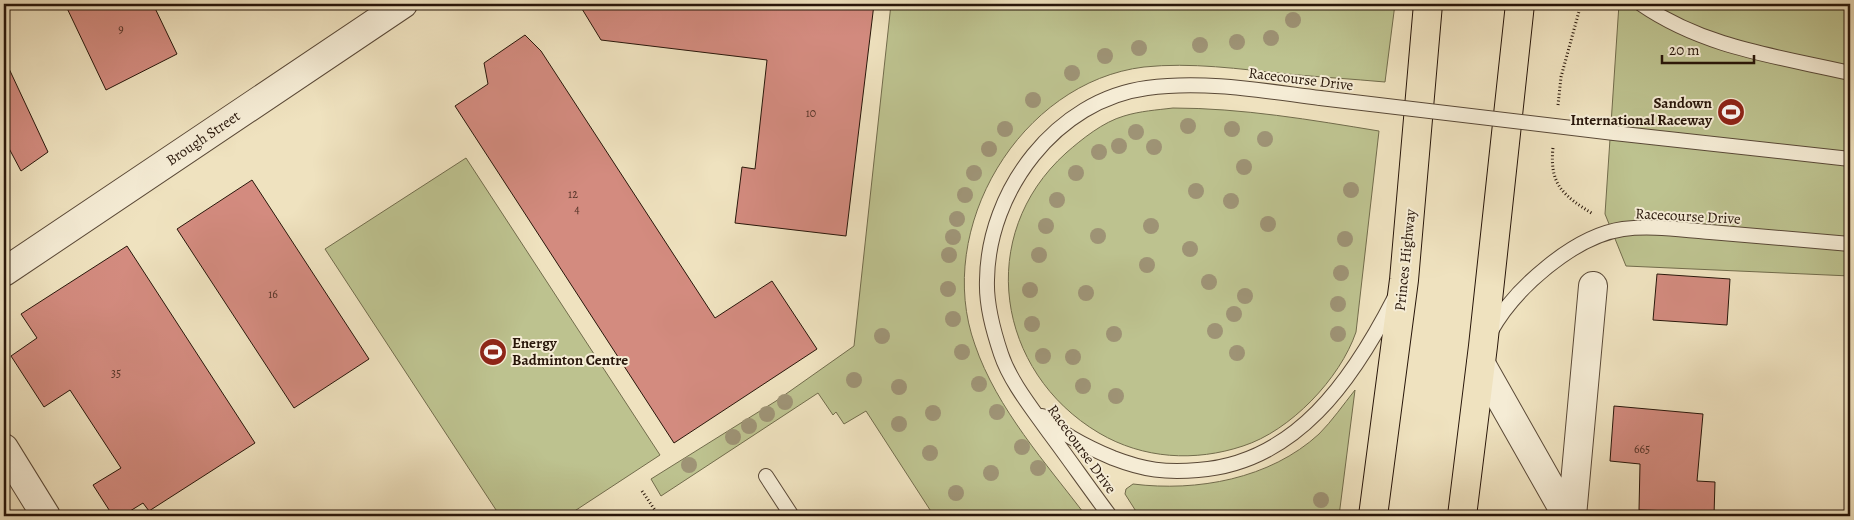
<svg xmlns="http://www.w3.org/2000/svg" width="1854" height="520" viewBox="0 0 1854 520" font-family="Alegreya,serif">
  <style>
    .green { fill: #bdc28f; stroke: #726c4c }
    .building { fill: #d38b7f; stroke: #28160a }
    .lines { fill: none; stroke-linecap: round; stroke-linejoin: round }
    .service-casing { stroke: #5a4937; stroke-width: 16 }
    .minor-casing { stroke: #5a4937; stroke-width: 30 }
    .trunk-casing { stroke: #28160a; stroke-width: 30 }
    .path { stroke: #28160a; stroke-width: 3; stroke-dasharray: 1 2.5; stroke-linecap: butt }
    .service { stroke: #f5ecd5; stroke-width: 14 }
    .minor { stroke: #f5ecd5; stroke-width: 28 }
    .trunk { stroke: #efe2bf; stroke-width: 28 }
    .service-bridge-casing { stroke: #5a4937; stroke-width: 16; stroke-linecap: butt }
    .service-bridge { stroke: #f5ecd5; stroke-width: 14 }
    .tree { fill: #9e9375 }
    .labels { text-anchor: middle; stroke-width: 4; stroke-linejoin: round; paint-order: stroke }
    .number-label { font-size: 12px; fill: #533327 }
    .street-label { font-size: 15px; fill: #28160a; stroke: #f5ecd5 }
    .poi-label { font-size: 15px; font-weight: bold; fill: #28160a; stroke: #f5ecd5; text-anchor: end }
  </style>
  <rect width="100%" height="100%" fill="#efe2bf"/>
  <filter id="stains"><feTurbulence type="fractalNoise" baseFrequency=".004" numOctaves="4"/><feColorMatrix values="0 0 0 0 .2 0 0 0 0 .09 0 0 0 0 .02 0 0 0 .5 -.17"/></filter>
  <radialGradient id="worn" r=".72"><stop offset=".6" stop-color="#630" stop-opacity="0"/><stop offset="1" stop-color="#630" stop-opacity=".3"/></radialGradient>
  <path class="green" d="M 891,4 L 1395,4 L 1385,82 C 1352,79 1319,77 1287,74 C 1240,69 1191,62 1144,67 C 1020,82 933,229 975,345 C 997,409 1046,463 1086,516 L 934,516 L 866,411 L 844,424 L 836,412 L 833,415 L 818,393 L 661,496 L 651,479 L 776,401 L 854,346 Z
    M 1619,4 L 1850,4 L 1850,276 L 1626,266 L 1605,214 Z
    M 1173,108 C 1242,108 1312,120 1379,131 L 1356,332 C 1340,379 1290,431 1243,446 C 1195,462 1143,459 1099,433 C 996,372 975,235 1066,153 C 1082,139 1103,122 1124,116 C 1140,111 1157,110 1173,108 Z
    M 466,158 L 660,455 L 567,516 L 500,516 L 325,249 Z
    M 1355,390 L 1339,516 L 1139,516 L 1125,494 L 1126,489 L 1133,484 C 1197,492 1270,479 1319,434 C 1332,421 1343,405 1355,390 Z"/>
  <path class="building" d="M 65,4 L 153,4 L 177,54 L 106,90 Z
    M 579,4 L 874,4 L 846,236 L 735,223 L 742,167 L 755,169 L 767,60 L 601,40 Z
    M 525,35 L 541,51 L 715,318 L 772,281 L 817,349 L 674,443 L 455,106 L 488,84 L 484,63 Z
    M 4,58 L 48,152 L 21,171 L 4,139 Z
    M 252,180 L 369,359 L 294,408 L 177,229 Z
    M 127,246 L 255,443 L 149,511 L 143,503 L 122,516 L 113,516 L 93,485 L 121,468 L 70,390 L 44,407 L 11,356 L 37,338 L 21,314 Z
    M 1657,274 L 1730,279 L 1727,325 L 1653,320 Z
    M 1614,406 L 1703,414 L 1697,481 L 1715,482 L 1714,516 L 1674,516 L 1675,511 L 1639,510 L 1640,464 L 1610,461 Z"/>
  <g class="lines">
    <g class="service-casing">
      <path id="service" d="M 1641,4 C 1705,48 1776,56 1850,73
        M 1614,133 L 1850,159
        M 1491,331 C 1514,289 1574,236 1623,229 C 1651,225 1682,230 1710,232 C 1757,236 1804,240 1850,244
        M 1042,416 C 1061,434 1089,448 1113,458 C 1144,470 1166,473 1198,470 C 1296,463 1353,379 1394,299
        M 766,476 L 792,516
        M 1110,516 C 1089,488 1069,459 1048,431 C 1031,407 1010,381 1001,354 C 993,330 986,305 987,280 C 988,191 1056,100 1147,88 C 1205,80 1264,91 1320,98"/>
    </g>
    <g class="minor-casing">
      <path id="minor" d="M 4,272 L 403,4
        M 1481,364 L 1567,516
        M 4,448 L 46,516
        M 1572,516 L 1593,286"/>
    </g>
    <g class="trunk-casing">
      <path id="trunk" d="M 1373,516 L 1404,280 L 1428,4
        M 1462,516 L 1483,346 L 1520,4"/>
    </g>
    <path class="path" d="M 1558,105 L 1561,77 L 1581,4
      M 1553,148 C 1549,185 1564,196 1593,214
      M 642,491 L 659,516"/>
    <use href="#service" class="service"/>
    <use href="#minor" class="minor"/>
    <use href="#trunk" class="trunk"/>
    <g class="service-bridge-casing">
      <path id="service-bridge" d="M 1320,98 L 1614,133"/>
    </g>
    <use href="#service-bridge" class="service-bridge"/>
  </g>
  <g class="tree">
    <circle cx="1293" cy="20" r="8"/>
    <circle cx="1271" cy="38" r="8"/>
    <circle cx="1237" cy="42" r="8"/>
    <circle cx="1200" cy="45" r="8"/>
    <circle cx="1139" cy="48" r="8"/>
    <circle cx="1105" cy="56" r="8"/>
    <circle cx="1072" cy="73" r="8"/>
    <circle cx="1033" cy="100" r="8"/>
    <circle cx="1188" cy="126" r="8"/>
    <circle cx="1005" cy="129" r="8"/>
    <circle cx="1232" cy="129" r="8"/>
    <circle cx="1136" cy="132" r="8"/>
    <circle cx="1265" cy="139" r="8"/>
    <circle cx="1119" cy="146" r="8"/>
    <circle cx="1154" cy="147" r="8"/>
    <circle cx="989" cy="149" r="8"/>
    <circle cx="1099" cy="152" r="8"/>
    <circle cx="1244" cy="167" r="8"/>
    <circle cx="974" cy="173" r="8"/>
    <circle cx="1076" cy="173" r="8"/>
    <circle cx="1351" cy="190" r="8"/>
    <circle cx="1196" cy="191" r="8"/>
    <circle cx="965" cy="195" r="8"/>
    <circle cx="1057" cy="200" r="8"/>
    <circle cx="1231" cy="201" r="8"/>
    <circle cx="957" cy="219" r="8"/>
    <circle cx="1268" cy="224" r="8"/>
    <circle cx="1046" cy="226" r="8"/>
    <circle cx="1151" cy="226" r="8"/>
    <circle cx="1098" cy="236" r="8"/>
    <circle cx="953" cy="237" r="8"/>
    <circle cx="1345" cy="239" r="8"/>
    <circle cx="1190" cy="249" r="8"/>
    <circle cx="949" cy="255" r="8"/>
    <circle cx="1039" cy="255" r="8"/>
    <circle cx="1147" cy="265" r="8"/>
    <circle cx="1341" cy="273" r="8"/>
    <circle cx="1209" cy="282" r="8"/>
    <circle cx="948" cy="289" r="8"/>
    <circle cx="1030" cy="290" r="8"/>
    <circle cx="1086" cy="293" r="8"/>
    <circle cx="1245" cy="296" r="8"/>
    <circle cx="1338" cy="304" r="8"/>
    <circle cx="1234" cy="314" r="8"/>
    <circle cx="953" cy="319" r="8"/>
    <circle cx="1032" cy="324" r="8"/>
    <circle cx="1215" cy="331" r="8"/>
    <circle cx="1114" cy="334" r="8"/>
    <circle cx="1338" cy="334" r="8"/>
    <circle cx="882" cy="336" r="8"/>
    <circle cx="962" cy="352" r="8"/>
    <circle cx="1237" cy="353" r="8"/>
    <circle cx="1043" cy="356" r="8"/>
    <circle cx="1073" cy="357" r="8"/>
    <circle cx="854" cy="380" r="8"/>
    <circle cx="979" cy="384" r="8"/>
    <circle cx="1083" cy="386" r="8"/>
    <circle cx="899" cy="387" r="8"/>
    <circle cx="1116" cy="396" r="8"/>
    <circle cx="785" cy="402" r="8"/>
    <circle cx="997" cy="412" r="8"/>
    <circle cx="933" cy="413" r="8"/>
    <circle cx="767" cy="414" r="8"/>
    <circle cx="899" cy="424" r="8"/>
    <circle cx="749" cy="426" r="8"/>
    <circle cx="733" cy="437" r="8"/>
    <circle cx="1022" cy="447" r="8"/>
    <circle cx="930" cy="453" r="8"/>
    <circle cx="689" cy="465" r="8"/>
    <circle cx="1038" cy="468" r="8"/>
    <circle cx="991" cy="473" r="8"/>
    <circle cx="956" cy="493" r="8"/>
    <circle cx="1321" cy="500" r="8"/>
  </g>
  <defs>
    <g id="stadium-disc" transform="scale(1.4375)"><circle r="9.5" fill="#8f2418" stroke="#f5ecd5"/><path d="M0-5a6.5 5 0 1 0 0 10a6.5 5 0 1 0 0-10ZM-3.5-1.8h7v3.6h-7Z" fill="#fff"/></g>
  </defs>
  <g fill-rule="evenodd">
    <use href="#stadium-disc" x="1731" y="112"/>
    <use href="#stadium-disc" x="493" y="352"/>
  </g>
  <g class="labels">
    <g class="number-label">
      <text x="121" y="33">9</text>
      <text x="811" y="117">10</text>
      <text x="573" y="198">12</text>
      <text x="577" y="213">4</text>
      <text x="273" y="298">16</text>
      <text x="116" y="377">35</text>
      <text x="1642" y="453">665</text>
    </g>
    <g class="street-label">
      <text transform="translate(1301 79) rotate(7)" y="5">Racecourse Drive</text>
      <text transform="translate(203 138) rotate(-34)" y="5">Brough Street</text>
      <text transform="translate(1688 216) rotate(3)" y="5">Racecourse Drive</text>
      <text transform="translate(1405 260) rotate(-84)" y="5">Princes Highway</text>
      <text transform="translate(1082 449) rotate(54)" y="5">Racecourse Drive</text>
    </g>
    <g class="poi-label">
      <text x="1712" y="108">Sandown<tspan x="1712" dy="17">International Raceway</tspan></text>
      <text x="512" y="348" text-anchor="start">Energy<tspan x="512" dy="17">Badminton Centre</tspan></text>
    </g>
  </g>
  <rect width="1854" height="520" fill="none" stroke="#efe2bf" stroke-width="20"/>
  <rect x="5" y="5" width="1844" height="510" fill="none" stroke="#28160a" stroke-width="2.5"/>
  <rect x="10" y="10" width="1834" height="500" fill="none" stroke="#28160a"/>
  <path d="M1662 55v8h92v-8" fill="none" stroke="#28160a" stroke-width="2.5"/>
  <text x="1669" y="55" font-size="15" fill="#28160a" stroke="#f5ecd5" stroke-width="4" paint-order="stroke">20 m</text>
  <rect width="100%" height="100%" filter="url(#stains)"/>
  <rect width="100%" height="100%" fill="url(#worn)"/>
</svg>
